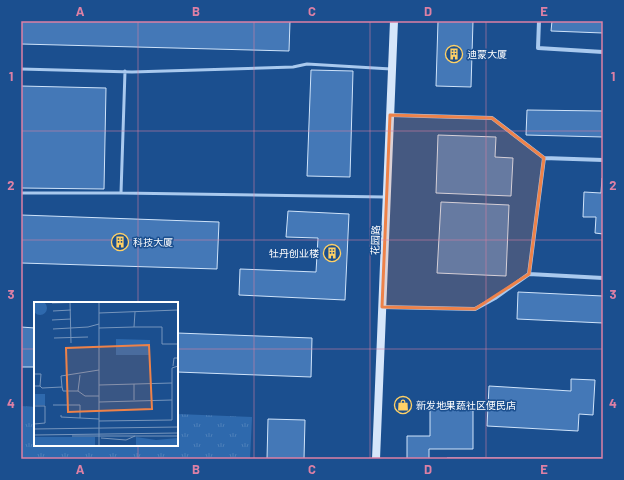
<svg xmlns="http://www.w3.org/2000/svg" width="624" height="480" viewBox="0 0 624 480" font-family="Barlow,'Noto Sans SC',sans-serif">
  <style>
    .park { fill: url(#park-tufts) }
    .building { fill: #4478b7; stroke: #cfe3fa }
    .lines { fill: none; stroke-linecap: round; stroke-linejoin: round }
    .lane { stroke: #a9c9ee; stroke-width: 3 }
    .street { stroke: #a9c9ee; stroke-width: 4 }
    .secondary { stroke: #d6e6fa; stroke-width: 8 }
    .marked { fill: #ee8249; fill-opacity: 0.2; stroke: #ee8249; stroke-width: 3; stroke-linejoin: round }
    .grid { fill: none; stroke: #dd80a5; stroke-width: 1; stroke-opacity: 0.55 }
    .labels { text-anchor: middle; stroke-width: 3; stroke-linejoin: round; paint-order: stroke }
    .poi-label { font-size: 10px; fill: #fff; stroke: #1b4f8f; text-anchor: start }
    .street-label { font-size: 10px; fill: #fff; stroke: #1b4f8f }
    .inset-road { fill: none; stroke: #7695bc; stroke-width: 1 }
    .view { fill: #ee8249; fill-opacity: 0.15; stroke: #ee8249; stroke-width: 2 }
    .inset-edge { fill: none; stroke: #fff; stroke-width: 2 }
    .neatline { fill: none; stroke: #dd80a5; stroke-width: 1.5 }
    .grid-label { font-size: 13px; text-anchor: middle; font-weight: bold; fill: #dd80a5 }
  </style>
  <defs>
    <pattern id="park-tufts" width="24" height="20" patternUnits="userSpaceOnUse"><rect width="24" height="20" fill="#2e69ad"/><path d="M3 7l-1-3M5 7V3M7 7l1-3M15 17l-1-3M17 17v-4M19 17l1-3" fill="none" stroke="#4d80b9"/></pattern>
  </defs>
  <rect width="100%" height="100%" fill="#1b4f8f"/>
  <path class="park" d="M 21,406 L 35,407 L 35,445 L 177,445 L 177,414 L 252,417 L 250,459 L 21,459 Z"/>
  <path class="building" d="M 21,21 L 290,21 L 289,51 L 21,44 Z
    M 438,21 L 473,21 L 471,87 L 436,86 Z
    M 552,21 L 603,21 L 603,33 L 551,31 Z
    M 311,70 L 353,71 L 350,177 L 307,176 Z
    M 21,86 L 106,88 L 104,189 L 21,188 Z
    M 527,110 L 603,111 L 603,137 L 526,135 Z
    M 438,135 L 496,137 L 495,157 L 513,158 L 511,196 L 436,193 Z
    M 602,178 L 603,178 L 603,234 L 595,233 L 596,217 L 583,217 L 584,192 L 601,193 Z
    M 441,202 L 509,205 L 506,276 L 437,273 Z
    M 288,211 L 349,214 L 345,300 L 239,295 L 240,269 L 316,272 L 318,238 L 286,237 Z
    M 21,215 L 219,222 L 217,269 L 21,263 Z
    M 518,292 L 603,296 L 603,323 L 517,319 Z
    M 21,327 L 35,328 L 35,367 L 21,367 Z
    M 177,333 L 312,338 L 311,377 L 177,372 Z
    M 571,379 L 595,380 L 593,415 L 579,414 L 578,431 L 487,426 L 489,386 L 571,391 Z
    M 430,408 L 473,408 L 473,449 L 429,449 L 429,459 L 407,459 L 407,436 L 430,436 Z
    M 268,419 L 305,420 L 304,459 L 267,459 Z
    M 447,458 L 603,458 L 603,459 L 447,459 Z"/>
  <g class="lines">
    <path class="lane" d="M 21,69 L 132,72 L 293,67 L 307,64 L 391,69
      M 21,193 L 121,193 L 385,197
      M 121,193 L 125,71"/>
    <path class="street" d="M 539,21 L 538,48 L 603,52
      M 390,115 L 492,118 L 544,158
      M 529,274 L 544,158 L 603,160
      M 382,307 L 475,309 L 495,298 L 529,274 L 603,278"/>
    <path class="secondary" d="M 376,459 L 394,21"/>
  </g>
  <path class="marked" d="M 390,115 L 492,118 L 544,158 L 529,274 L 475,309 L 382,307 Z"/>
  <path class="grid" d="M 138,21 L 138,303M 254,21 L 254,459M 370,21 L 370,459M 486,21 L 486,459M 21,131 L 603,131M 21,240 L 603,240M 21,349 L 35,349M 177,349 L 603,349M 138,445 L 138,459"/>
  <defs>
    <g id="building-ring" transform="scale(0.9)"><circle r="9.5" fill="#1b4f8f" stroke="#ffd166" stroke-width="1.5"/><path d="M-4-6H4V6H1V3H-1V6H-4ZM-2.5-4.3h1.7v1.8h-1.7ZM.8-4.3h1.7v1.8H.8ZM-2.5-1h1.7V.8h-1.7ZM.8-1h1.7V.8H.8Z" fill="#ffd166"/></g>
    <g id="shop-ring" transform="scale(0.9)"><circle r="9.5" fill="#1b4f8f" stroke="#ffd166" stroke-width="1.5"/><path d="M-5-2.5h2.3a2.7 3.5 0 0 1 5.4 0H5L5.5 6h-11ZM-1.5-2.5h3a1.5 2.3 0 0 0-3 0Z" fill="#ffd166"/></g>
  </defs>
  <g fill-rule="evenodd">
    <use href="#building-ring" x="454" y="54"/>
    <use href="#building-ring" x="120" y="242"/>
    <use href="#building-ring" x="332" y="253"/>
    <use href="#shop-ring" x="403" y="405"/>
  </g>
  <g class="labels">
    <g class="poi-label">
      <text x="467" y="58">迪蒙大厦</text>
      <text x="133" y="246">科技大厦</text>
      <text x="319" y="257" text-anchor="end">牡丹创业楼</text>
      <text x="416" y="409">新发地果蔬社区便民店</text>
    </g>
    <g class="street-label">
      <text transform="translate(375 240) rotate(-88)" y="4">花园路</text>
    </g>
  </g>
  <g transform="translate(34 302)">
    <rect width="144" height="144" fill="#1b4f8f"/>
    <path d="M 82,37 L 116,38 L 116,53 L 82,53 ZM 0,135 L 61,135 L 61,144 L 0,144 ZM 102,135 L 122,138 L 144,136 L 144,144 L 102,144 Z" fill="#2e69ad"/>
    <path d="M-1 6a7 7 0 1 1 14 0a7 7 0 1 1-14 0ZM 0,92 L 11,92 L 11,103 L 0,103 Z" fill="#2e69ad"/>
    <path class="inset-road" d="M 36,0 L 37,41M 18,1 L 56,0M 19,9 L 37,8M 65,11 L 144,8M 18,18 L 37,17M 100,25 L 128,25 L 128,42 L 144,42M 65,26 L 100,25 L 101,10M 19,27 L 54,25 L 65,22M 20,36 L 54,35M 139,64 L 140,56 L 144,56M 0,72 L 7,72 L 6,84 L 0,84M 100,82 L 100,98M 65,83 L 138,81 L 138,66 L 144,64M 6,84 L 8,86 L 28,85 L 27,74 L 65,68M 28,85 L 29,89 L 44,89 L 46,73M 44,89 L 51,94 L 65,94M 65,100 L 138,98 L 138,81M 19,103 L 46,103 L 46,116 L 65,117M 0,104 L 11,104 L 11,121 L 0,122M 27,113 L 27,115 L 46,116M 65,119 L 138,118 L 138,98M 0,127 L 144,125M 0,133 L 144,131M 38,134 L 144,134M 67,136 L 92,138 L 101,134M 65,144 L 65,0"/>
    <path class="view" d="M 115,43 L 118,107 L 34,110 L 32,46 Z"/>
    <rect width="144" height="144" class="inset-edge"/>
  </g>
  <rect width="624" height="480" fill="none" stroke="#1b4f8f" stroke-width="44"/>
  <rect x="22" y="22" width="580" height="436" class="neatline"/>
  <g class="grid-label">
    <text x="80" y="16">A</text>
    <text x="196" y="16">B</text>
    <text x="312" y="16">C</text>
    <text x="428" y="16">D</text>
    <text x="544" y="16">E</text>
    <text x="11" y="81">1</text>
    <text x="613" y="81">1</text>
    <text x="11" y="190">2</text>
    <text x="613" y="190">2</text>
    <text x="11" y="299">3</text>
    <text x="613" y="299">3</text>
    <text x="11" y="408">4</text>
    <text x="613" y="408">4</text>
    <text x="80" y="474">A</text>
    <text x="196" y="474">B</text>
    <text x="312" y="474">C</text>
    <text x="428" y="474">D</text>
    <text x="544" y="474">E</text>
  </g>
</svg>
